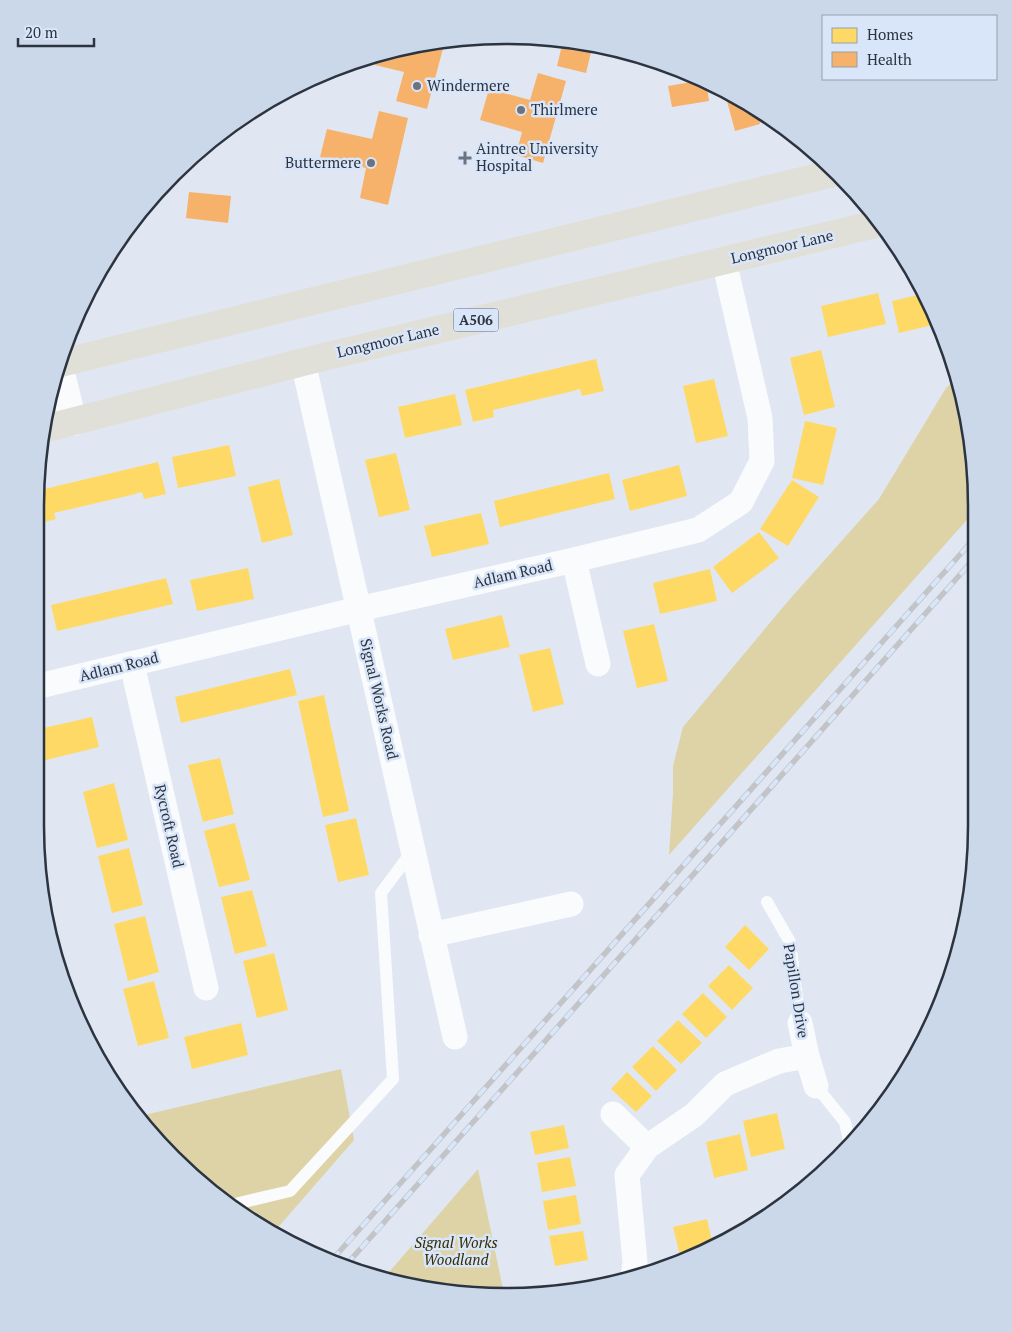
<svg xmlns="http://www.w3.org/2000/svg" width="1012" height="1332" viewBox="0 0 1012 1332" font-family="'PT Serif',serif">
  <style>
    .green { fill: #ddd3a7 }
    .homes { fill: #ffd966 }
    .health { fill: #f6b26b }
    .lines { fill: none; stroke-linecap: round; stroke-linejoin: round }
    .service { stroke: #fafbfd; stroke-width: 12 }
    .minor { stroke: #fafbfd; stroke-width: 25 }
    .tertiary { stroke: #fafbfd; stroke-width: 28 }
    .primary { stroke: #e1e0d8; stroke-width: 28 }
    .rail-casing { stroke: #c2c4c8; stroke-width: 5.5 }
    .rail { stroke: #d9e6f9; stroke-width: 4; stroke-dasharray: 11; stroke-linecap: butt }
    .poi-dot { fill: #6b737e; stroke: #d9e6f9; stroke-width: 2 }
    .labels { text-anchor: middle; stroke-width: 5; stroke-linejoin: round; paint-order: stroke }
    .shield { fill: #d9e6f9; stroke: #606978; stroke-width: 1 }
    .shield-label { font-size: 14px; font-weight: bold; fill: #2c3440 }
    .poi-label { font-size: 15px; fill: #2c3440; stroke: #d9e6f9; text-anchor: start }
    .street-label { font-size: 15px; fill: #2c3440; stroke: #d9e6f9 }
    .park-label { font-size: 15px; font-style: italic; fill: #352c02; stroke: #d9e6f9 }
    .rim { fill: none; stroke: #2c3440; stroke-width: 2.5 }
  </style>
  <rect width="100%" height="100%" fill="#e0e7f2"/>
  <path class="green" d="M 957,377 L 973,445 L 973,513 L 669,855 L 673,793 L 673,766 L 683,727 L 789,600 L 879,499 L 946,388 Z
    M 341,1069 L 354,1140 L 274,1232 L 173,1159 L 140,1116 Z
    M 478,1169 L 504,1294 L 414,1288 L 384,1278 Z"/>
  <path class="homes" d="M 878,293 L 886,324 L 828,337 L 821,306 Z
    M 922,294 L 937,324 L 899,333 L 892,301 Z
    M 821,350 L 835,407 L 804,415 L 790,358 Z
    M 596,359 L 604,391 L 582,396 L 580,389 L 569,392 L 493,410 L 494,417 L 473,422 L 465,390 Z
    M 714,379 L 728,436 L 696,443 L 683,386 Z
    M 455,394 L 462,425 L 405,438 L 398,407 Z
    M 805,421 L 837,428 L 823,485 L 792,478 Z
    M 229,445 L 236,476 L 178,488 L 172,457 Z
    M 396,453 L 410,510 L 379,517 L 365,460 Z
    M 158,462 L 166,494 L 144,499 L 142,492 L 131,495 L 54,513 L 56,519 L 36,524 L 36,491 Z
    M 679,465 L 687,496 L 630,511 L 622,480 Z
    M 609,473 L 615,499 L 500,527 L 494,501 Z
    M 279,479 L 293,535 L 262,543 L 248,487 Z
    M 792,480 L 819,497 L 788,546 L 760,529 Z
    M 481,513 L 489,544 L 432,557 L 424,526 Z
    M 759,532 L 779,558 L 732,593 L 713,567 Z
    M 248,568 L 254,599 L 197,611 L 190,580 Z
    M 710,569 L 717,601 L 660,614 L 653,583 Z
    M 166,578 L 173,604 L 57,631 L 51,605 Z
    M 502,615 L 510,647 L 453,660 L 445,629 Z
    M 36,622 L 42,650 L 35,651 Z
    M 654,624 L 668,681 L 637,688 L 623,631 Z
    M 550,648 L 564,704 L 533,712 L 519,655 Z
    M 290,669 L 297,695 L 181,723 L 175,697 Z
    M 324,695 L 349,811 L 323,817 L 298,701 Z
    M 92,717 L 99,747 L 42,761 L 35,730 Z
    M 220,758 L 234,814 L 203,822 L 188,765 Z
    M 114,783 L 128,840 L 97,848 L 83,792 Z
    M 356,818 L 369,875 L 338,882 L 325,825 Z
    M 235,823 L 250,880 L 219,887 L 204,831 Z
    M 129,848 L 143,905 L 112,913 L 98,856 Z
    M 252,890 L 267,946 L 235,954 L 221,897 Z
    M 145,916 L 159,972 L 128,981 L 114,924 Z
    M 745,925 L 769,949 L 749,970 L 725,947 Z
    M 274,953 L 288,1010 L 257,1018 L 243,961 Z
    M 729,965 L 753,988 L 732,1010 L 708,986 Z
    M 154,981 L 169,1038 L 138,1046 L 123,989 Z
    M 703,993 L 727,1017 L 706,1038 L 682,1014 Z
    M 678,1020 L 702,1043 L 681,1064 L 657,1041 Z
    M 241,1023 L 248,1055 L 192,1069 L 184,1037 Z
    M 653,1046 L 677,1070 L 656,1091 L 632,1067 Z
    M 627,1072 L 652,1096 L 636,1112 L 611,1089 Z
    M 777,1113 L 785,1149 L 751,1157 L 743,1121 Z
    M 564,1125 L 569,1148 L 535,1155 L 530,1132 Z
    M 740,1134 L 748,1170 L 714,1178 L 706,1142 Z
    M 570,1157 L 576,1186 L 542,1192 L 537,1163 Z
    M 803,1189 L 788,1201 L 786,1192 Z
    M 576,1195 L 581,1224 L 548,1230 L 543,1201 Z
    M 707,1219 L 713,1245 L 681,1260 L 673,1227 Z
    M 583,1231 L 588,1260 L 555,1266 L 549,1236 Z"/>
  <path class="health" d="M 445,41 L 427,109 L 396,101 L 404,72 L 375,65 L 377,55 L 414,44 Z
    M 563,41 L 593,44 L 586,73 L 557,66 Z
    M 538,73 L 566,81 L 543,163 L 516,155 L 522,132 L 480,120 L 489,89 L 530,100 Z
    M 703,80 L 706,81 L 709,101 L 672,107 L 668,86 Z
    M 737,98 L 756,108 L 760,124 L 735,131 L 727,101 Z
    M 379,111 L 408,118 L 388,205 L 360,198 L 366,168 L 320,157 L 327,129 L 372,139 Z
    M 189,192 L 231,196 L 228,223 L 186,218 Z"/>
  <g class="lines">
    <path class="service" d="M 767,902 L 790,942 L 800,1023
      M 816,1086 L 845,1122 L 850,1145
      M 235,1204 L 290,1191 L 393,1079 L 381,893 L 413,850"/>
    <path class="minor" d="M 303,362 L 455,1037
      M 574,560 L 598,664
      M 132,664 L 206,988
      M 35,687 L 359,609 L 574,560 L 698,530 L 741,502 L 762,461 L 760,418 L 724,261
      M 431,935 L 571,904
      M 800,1023 L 807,1056 L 816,1086
      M 613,1114 L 647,1147
      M 633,1277 L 635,1262 L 627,1175 L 647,1147 L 694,1115 L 725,1084 L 779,1061 L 807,1056"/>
    <path class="tertiary" d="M 59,366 L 73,422"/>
    <path class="primary" d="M 61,363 L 838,172
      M 44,429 L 303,362 L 880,223"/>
    <g class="rail-casing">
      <path id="rail" d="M 332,1260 L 973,540
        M 346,1265 L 973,560"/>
    </g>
    <use href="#rail" class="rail"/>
  </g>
  <g class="poi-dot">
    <circle cx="417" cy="86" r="5"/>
    <circle cx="521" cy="110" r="5"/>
    <path d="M462.5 150.5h5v5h5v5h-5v5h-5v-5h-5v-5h5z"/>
    <circle cx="371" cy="163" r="5"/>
  </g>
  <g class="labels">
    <rect class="shield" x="453.5" y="308.5" width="45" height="23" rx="4"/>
    <g class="shield-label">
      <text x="476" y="325">A506</text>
    </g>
    <g class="poi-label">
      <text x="427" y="91">Windermere</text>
      <text x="531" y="115">Thirlmere</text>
      <text x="476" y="154">Aintree University<tspan x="476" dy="17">Hospital</tspan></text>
      <text x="361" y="168" text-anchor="end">Buttermere</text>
    </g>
    <g class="street-label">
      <text transform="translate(782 247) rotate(-13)" y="5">Longmoor Lane</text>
      <text transform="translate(388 341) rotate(-13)" y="5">Longmoor Lane</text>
      <text transform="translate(513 574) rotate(-13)" y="5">Adlam Road</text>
      <text transform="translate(119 667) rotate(-14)" y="5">Adlam Road</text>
      <text transform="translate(379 699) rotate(77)" y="5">Signal Works Road</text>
      <text transform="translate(169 826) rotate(77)" y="5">Rycroft Road</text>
      <text transform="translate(796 991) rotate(81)" y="5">Papillon Drive</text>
    </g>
    <g class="park-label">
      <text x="456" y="1248">Signal Works<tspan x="456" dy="17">Woodland</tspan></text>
    </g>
  </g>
  <path d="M0 0H1012V1332H0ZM506 44H506A462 462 0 0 1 968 506V826A462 462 0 0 1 506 1288H506A462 462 0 0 1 44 826V506A462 462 0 0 1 506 44Z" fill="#cbd8ea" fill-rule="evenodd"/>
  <path class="rim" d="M506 44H506A462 462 0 0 1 968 506V826A462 462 0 0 1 506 1288H506A462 462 0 0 1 44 826V506A462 462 0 0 1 506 44Z"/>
  <rect x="822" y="15" width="175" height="65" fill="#d9e6f9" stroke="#949faf"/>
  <rect x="832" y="28" width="25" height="15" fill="#ffd966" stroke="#949faf"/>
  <text x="867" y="40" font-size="15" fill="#2c3440">Homes</text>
  <rect x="832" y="52" width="25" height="15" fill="#f6b26b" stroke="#949faf"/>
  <text x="867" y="65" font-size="15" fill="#2c3440">Health</text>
  <path d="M18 38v8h76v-8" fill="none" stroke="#2c3440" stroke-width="2.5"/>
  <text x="25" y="38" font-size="15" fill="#2c3440" stroke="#d9e6f9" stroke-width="4" paint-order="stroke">20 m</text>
</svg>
